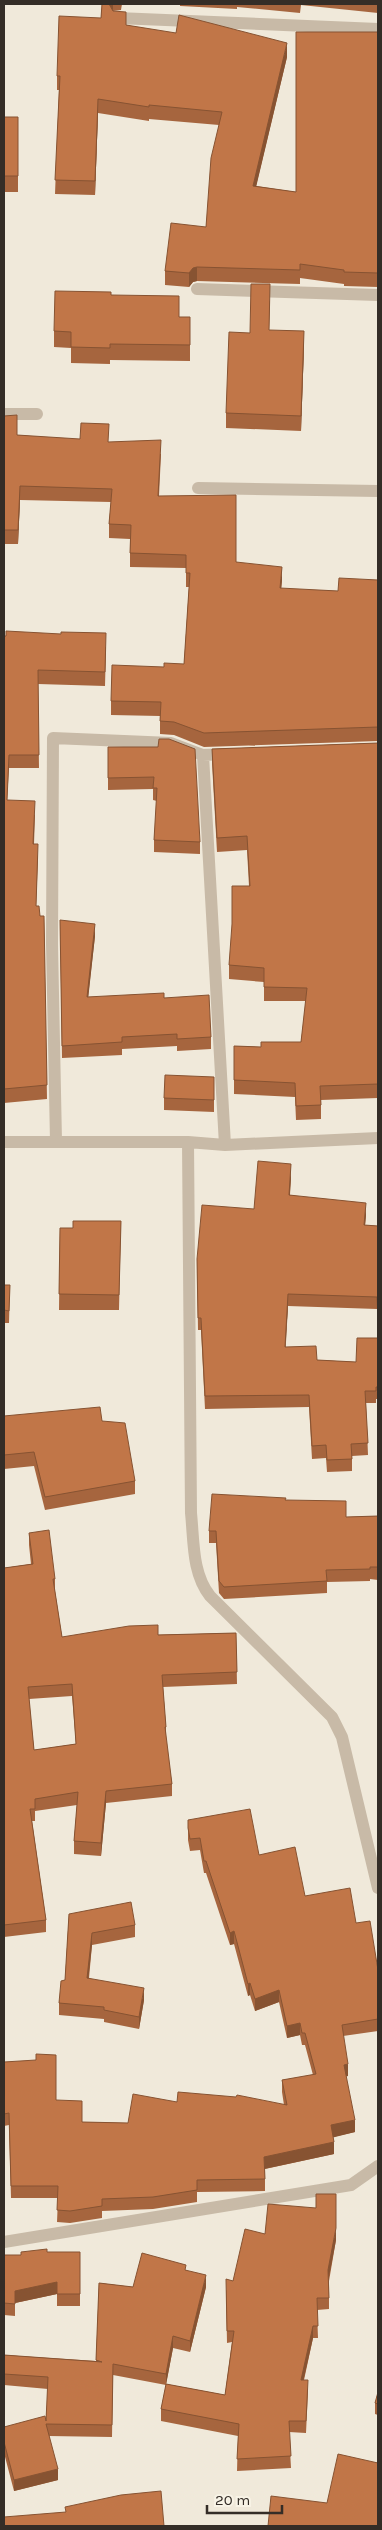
<svg xmlns="http://www.w3.org/2000/svg" width="382" height="2530" viewBox="0 0 382 2530" font-family="Karla,sans-serif">
  <style>
    .lines { fill: none; stroke-linecap: round; stroke-linejoin: round }
    .minor { stroke: #c8baa7; stroke-width: 12 }
    .wall { fill: #a6653e; fill-rule: evenodd }
    .shaded-wall { fill: #875332 }
    .building { fill: #c17648; stroke: #875332; fill-rule: evenodd }
  </style>
  <rect width="100%" height="100%" fill="#f0e9da"/>
  <g class="lines">
    <path class="minor" d="M 117,18 L 378,29
      M 197,289 L 378,295
      M 4,414 L 37,414
      M 198,488 L 378,491
      M 203,755 L 225,1145
      M 56,1141 L 52,944 L 53,738 L 171,743 L 203,755 L 228,754
      M 4,1142 L 188,1142 L 225,1145 L 378,1138
      M 188,1142 L 191,1513 C 194,1542 192,1573 210,1596 L 332,1717 L 342,1737 L 378,1888
      M 4,2242 L 351,2185 L 378,2166"/>
  </g>
  <path class="wall" d="M 102,4 L 122,4 L 121,10 L 113,11 L 126,25 L 287,57 L 256,186 L 296,192 L 378,32 L 378,287 L 344,286 L 344,284 L 300,278 L 300,284 L 197,281 L 193,282 L 189,287 L 165,285 L 165,271 L 206,227 L 219,125 L 149,119 L 149,121 L 98,113 L 95,195 L 55,194 L 59,90 L 57,90 L 57,76 L 101,18 Z
    M 180,4 L 378,4 L 378,13 L 301,5 L 300,13 L 237,7 L 237,9 L 180,6 Z
    M 4,117 L 18,117 L 18,192 L 4,192 Z
    M 111,295 L 179,317 L 190,333 L 190,361 L 110,360 L 110,364 L 71,363 L 71,348 L 54,347 L 54,331 Z
    M 270,300 L 269,330 L 304,346 L 301,431 L 226,428 L 226,413 L 250,333 Z
    M 4,416 L 17,435 L 109,442 L 161,454 L 159,496 L 236,562 L 282,580 L 281,589 L 338,591 L 378,580 L 378,741 L 204,747 L 174,735 L 160,734 L 160,716 L 111,715 L 111,701 L 164,667 L 184,664 L 189,587 L 186,587 L 186,568 L 130,567 L 130,539 L 109,538 L 109,524 L 111,502 L 20,500 L 18,544 L 4,544 Z
    M 4,636 L 106,647 L 105,686 L 38,684 L 39,768 L 9,768 L 7,800 L 35,815 L 34,844 L 38,858 L 36,906 L 40,916 L 44,916 L 47,1099 L 4,1103 Z
    M 378,743 L 378,1098 L 321,1100 L 321,1119 L 296,1120 L 295,1097 L 234,1094 L 234,1046 L 261,1047 L 301,1042 L 306,1001 L 264,1001 L 264,982 L 229,979 L 229,965 L 249,886 L 247,850 L 217,852 L 212,763 L 212,749 Z
    M 108,747 L 158,747 L 200,842 L 200,854 L 154,852 L 154,840 L 157,801 L 153,800 L 153,789 L 108,790 Z
    M 60,920 L 95,936 L 88,997 L 164,998 L 211,1037 L 211,1049 L 177,1051 L 177,1046 L 122,1049 L 122,1055 L 62,1058 Z
    M 214,1077 L 214,1112 L 164,1110 L 164,1098 Z
    M 291,1176 L 290,1195 L 366,1215 L 365,1225 L 378,1226 L 378,1332 L 377,1309 L 288,1306 L 285,1347 L 317,1360 L 356,1362 L 378,1338 L 378,1399 L 376,1399 L 376,1403 L 366,1403 L 368,1455 L 352,1456 L 352,1471 L 327,1472 L 326,1458 L 312,1459 L 309,1407 L 205,1409 L 201,1330 L 198,1330 L 197,1259 Z
    M 121,1221 L 119,1310 L 59,1310 L 60,1228 L 73,1228 Z
    M 4,1285 L 10,1285 L 9,1323 L 4,1323 Z
    M 4,1416 L 102,1421 L 135,1481 L 135,1494 L 45,1510 L 34,1466 L 4,1469 Z
    M 286,1500 L 346,1517 L 378,1516 L 378,1580 L 370,1579 L 370,1581 L 327,1582 L 327,1593 L 224,1599 L 219,1593 L 216,1543 L 209,1543 L 209,1531 Z
    M 29,1533 L 55,1579 L 55,1591 L 62,1637 L 236,1633 L 237,1684 L 163,1687 L 166,1727 L 166,1739 L 172,1784 L 172,1796 L 106,1803 L 101,1856 L 74,1854 L 74,1841 L 77,1805 L 35,1811 L 35,1821 L 32,1821 L 46,1920 L 46,1932 L 4,1937 L 4,1568 L 31,1564 L 29,1545 ZM 72,1696 L 76,1744 L 34,1750 L 29,1699 Z
    M 188,1820 L 259,1855 L 305,1896 L 356,1923 L 378,1970 L 378,2031 L 343,2036 L 348,2076 L 346,2076 L 355,2132 L 333,2137 L 334,2154 L 265,2169 L 265,2191 L 197,2192 L 197,2202 L 153,2209 L 102,2211 L 102,2218 L 70,2223 L 57,2222 L 58,2198 L 11,2198 L 9,2125 L 4,2126 L 4,2062 L 56,2100 L 82,2122 L 128,2123 L 177,2102 L 284,2105 L 282,2092 L 282,2080 L 313,2075 L 305,2045 L 302,2045 L 300,2035 L 287,2038 L 279,2002 L 255,2011 L 250,1995 L 248,1996 L 234,1944 L 230,1945 L 206,1873 L 204,1873 L 200,1850 L 190,1851 L 188,1840 Z
    M 69,1914 L 135,1925 L 135,1937 L 92,1945 L 89,1978 L 144,2000 L 139,2029 L 104,2022 L 104,2019 L 59,2015 L 59,2003 L 65,1980 Z
    M 265,2234 L 336,2240 L 329,2281 L 329,2309 L 317,2310 L 318,2338 L 313,2338 L 304,2380 L 308,2391 L 306,2433 L 289,2432 L 291,2468 L 237,2471 L 238,2436 L 161,2421 L 161,2409 L 166,2385 L 113,2375 L 112,2437 L 49,2436 L 58,2480 L 14,2491 L 4,2453 L 4,2427 L 46,2421 L 48,2389 L 4,2385 L 4,2355 L 96,2361 L 99,2283 L 133,2287 L 186,2270 L 206,2287 L 190,2352 L 173,2348 L 166,2384 L 225,2395 L 232,2342 L 227,2343 L 226,2291 Z
    M 47,2252 L 80,2252 L 80,2306 L 57,2306 L 57,2294 L 15,2303 L 15,2316 L 4,2315 L 4,2255 L 21,2255 Z
    M 378,2392 L 378,2415 L 375,2414 L 375,2403 Z"/>
  <path class="shaded-wall" d="M 109,4 L 113,4 L 113,11 Z
    M 287,43 L 287,57 L 253,200 L 253,186 Z
    M 98,99 L 98,113 L 95,195 L 95,181 Z
    M 197,267 L 197,281 L 193,282 L 189,287 L 189,273 L 193,268 Z
    M 304,331 L 304,346 L 301,431 L 301,416 Z
    M 20,486 L 20,500 L 18,544 L 18,530 Z
    M 282,567 L 282,580 L 280,602 L 280,588 Z
    M 95,924 L 95,936 L 87,1009 L 87,997 Z
    M 291,1164 L 291,1176 L 289,1207 L 289,1195 Z
    M 366,1203 L 366,1215 L 364,1237 L 364,1225 Z
    M 288,1294 L 288,1306 L 285,1360 L 285,1347 Z
    M 106,1791 L 106,1803 L 101,1856 L 101,1843 Z
    M 234,1931 L 234,1944 L 230,1945 L 230,1933 Z
    M 92,1933 L 92,1945 L 87,1990 L 87,1978 Z
    M 250,1983 L 250,1995 L 248,1996 L 248,1984 Z
    M 144,1988 L 144,2000 L 139,2029 L 139,2017 Z
    M 279,1990 L 279,2002 L 255,2011 L 255,1999 Z
    M 300,2023 L 300,2035 L 287,2038 L 287,2026 Z
    M 348,2064 L 348,2076 L 344,2077 L 344,2065 Z
    M 355,2120 L 355,2132 L 331,2138 L 331,2125 Z
    M 334,2142 L 334,2154 L 264,2169 L 264,2157 Z
    M 336,2228 L 336,2240 L 328,2282 L 328,2270 Z
    M 206,2275 L 206,2287 L 190,2352 L 190,2341 Z
    M 57,2282 L 57,2294 L 15,2303 L 15,2316 L 15,2291 Z
    M 313,2326 L 313,2338 L 301,2391 L 301,2380 Z
    M 173,2336 L 173,2348 L 166,2385 L 166,2374 Z
    M 58,2469 L 58,2480 L 14,2491 L 14,2480 Z"/>
  <path class="building" d="M 102,4 L 109,4 L 113,11 L 126,12 L 126,25 L 176,33 L 179,15 L 287,43 L 253,186 L 296,192 L 296,32 L 378,32 L 378,273 L 344,272 L 344,270 L 300,264 L 300,270 L 197,267 L 193,268 L 189,273 L 165,271 L 171,223 L 206,227 L 211,158 L 222,112 L 149,105 L 149,107 L 98,99 L 95,181 L 55,180 L 60,76 L 57,76 L 59,16 L 101,18 Z
    M 4,117 L 18,117 L 18,176 L 4,176 Z
    M 251,284 L 270,284 L 269,330 L 304,331 L 301,416 L 226,413 L 229,332 L 250,333 Z
    M 55,291 L 111,292 L 111,295 L 179,296 L 179,317 L 190,317 L 190,345 L 110,344 L 110,348 L 71,347 L 71,332 L 54,331 Z
    M 17,415 L 17,435 L 80,439 L 81,423 L 109,424 L 108,442 L 161,440 L 158,496 L 236,495 L 236,562 L 282,567 L 280,588 L 338,591 L 339,578 L 378,580 L 378,727 L 204,733 L 174,722 L 160,721 L 161,702 L 111,701 L 112,665 L 164,667 L 164,663 L 184,664 L 190,573 L 186,573 L 186,555 L 130,553 L 131,525 L 109,524 L 112,489 L 20,486 L 18,530 L 4,530 L 4,416 Z
    M 6,631 L 61,634 L 61,632 L 106,633 L 105,672 L 38,670 L 39,755 L 9,755 L 7,800 L 35,801 L 33,844 L 38,844 L 36,906 L 39,906 L 40,916 L 44,916 L 47,1085 L 4,1089 L 4,636 L 6,636 Z
    M 159,739 L 169,739 L 195,749 L 200,842 L 154,840 L 157,788 L 153,788 L 154,777 L 108,778 L 108,747 L 158,747 Z
    M 378,743 L 378,1084 L 320,1086 L 321,1105 L 296,1106 L 295,1083 L 234,1080 L 234,1046 L 261,1047 L 261,1042 L 301,1042 L 307,988 L 264,987 L 264,968 L 229,965 L 232,924 L 232,886 L 250,886 L 247,836 L 217,838 L 212,749 Z
    M 60,920 L 95,924 L 87,997 L 164,993 L 164,998 L 209,995 L 211,1037 L 177,1039 L 177,1034 L 122,1037 L 122,1042 L 62,1046 Z
    M 165,1075 L 214,1077 L 214,1100 L 164,1098 Z
    M 258,1161 L 291,1164 L 289,1195 L 366,1203 L 364,1225 L 378,1226 L 378,1320 L 377,1297 L 288,1294 L 285,1347 L 316,1346 L 317,1360 L 356,1362 L 357,1338 L 378,1338 L 378,1387 L 376,1387 L 376,1391 L 365,1391 L 368,1443 L 351,1444 L 352,1459 L 327,1460 L 326,1445 L 312,1446 L 309,1395 L 205,1396 L 201,1318 L 198,1318 L 197,1259 L 202,1205 L 254,1209 Z
    M 73,1221 L 121,1221 L 119,1295 L 59,1294 L 60,1228 L 73,1228 Z
    M 4,1285 L 10,1285 L 9,1311 L 4,1310 Z
    M 100,1407 L 102,1421 L 125,1423 L 135,1481 L 45,1497 L 34,1452 L 4,1455 L 4,1416 Z
    M 212,1494 L 286,1498 L 285,1500 L 346,1501 L 346,1517 L 378,1516 L 378,1567 L 370,1567 L 370,1569 L 326,1570 L 327,1581 L 224,1587 L 219,1581 L 216,1531 L 209,1531 Z
    M 49,1530 L 55,1579 L 53,1579 L 62,1637 L 129,1626 L 158,1625 L 158,1635 L 236,1633 L 237,1672 L 162,1675 L 166,1727 L 165,1727 L 172,1784 L 106,1791 L 101,1843 L 74,1841 L 78,1792 L 35,1799 L 35,1809 L 30,1809 L 46,1920 L 4,1925 L 4,1568 L 33,1564 L 29,1533 ZM 72,1684 L 76,1744 L 34,1750 L 28,1687 Z
    M 250,1809 L 259,1855 L 295,1847 L 305,1896 L 350,1888 L 356,1923 L 370,1921 L 378,1970 L 378,2019 L 342,2025 L 348,2064 L 344,2065 L 355,2120 L 331,2125 L 334,2142 L 264,2157 L 265,2179 L 197,2180 L 197,2190 L 153,2197 L 102,2199 L 102,2206 L 70,2211 L 57,2210 L 58,2186 L 11,2186 L 9,2113 L 4,2114 L 4,2062 L 36,2060 L 36,2054 L 56,2055 L 56,2100 L 82,2101 L 82,2122 L 128,2123 L 133,2094 L 177,2102 L 178,2092 L 236,2097 L 237,2095 L 287,2105 L 282,2080 L 316,2074 L 305,2033 L 302,2033 L 300,2023 L 287,2026 L 279,1990 L 255,1999 L 250,1983 L 248,1984 L 234,1931 L 230,1933 L 206,1861 L 204,1861 L 200,1838 L 190,1839 L 188,1828 L 188,1820 Z
    M 131,1902 L 135,1925 L 92,1933 L 87,1978 L 144,1988 L 139,2017 L 104,2010 L 104,2007 L 59,2003 L 61,1981 L 65,1980 L 69,1914 Z
    M 316,2194 L 336,2194 L 336,2228 L 328,2270 L 329,2298 L 317,2298 L 318,2326 L 313,2326 L 301,2380 L 308,2380 L 306,2421 L 289,2421 L 291,2456 L 237,2459 L 239,2424 L 161,2409 L 166,2384 L 225,2395 L 234,2331 L 227,2331 L 226,2279 L 233,2281 L 245,2229 L 265,2234 L 268,2204 L 316,2208 Z
    M 47,2249 L 47,2252 L 80,2252 L 80,2294 L 57,2294 L 57,2282 L 15,2291 L 15,2304 L 4,2303 L 4,2255 L 21,2255 L 21,2252 Z
    M 142,2253 L 186,2265 L 185,2270 L 206,2275 L 190,2341 L 173,2336 L 166,2374 L 113,2364 L 112,2425 L 46,2424 L 58,2469 L 14,2480 L 4,2442 L 4,2427 L 45,2416 L 46,2421 L 48,2377 L 4,2374 L 4,2355 L 102,2362 L 96,2360 L 99,2283 L 133,2287 Z
    M 378,2392 L 378,2404 L 375,2403 Z
    M 338,2454 L 378,2463 L 378,2526 L 268,2526 L 271,2496 L 327,2503 Z
    M 161,2491 L 164,2526 L 4,2526 L 4,2517 L 66,2512 L 65,2507 L 121,2495 Z"/>
  <rect width="382" height="2530" fill="none" stroke="#342d27" stroke-width="10"/>
  <path d="M207 2505v8h75v-8" fill="none" stroke="#342d27" stroke-width="2.5"/>
  <text x="215" y="2505" font-size="15" fill="#342d27" stroke="#f8f3e6" stroke-width="4" paint-order="stroke">20 m</text>
</svg>
